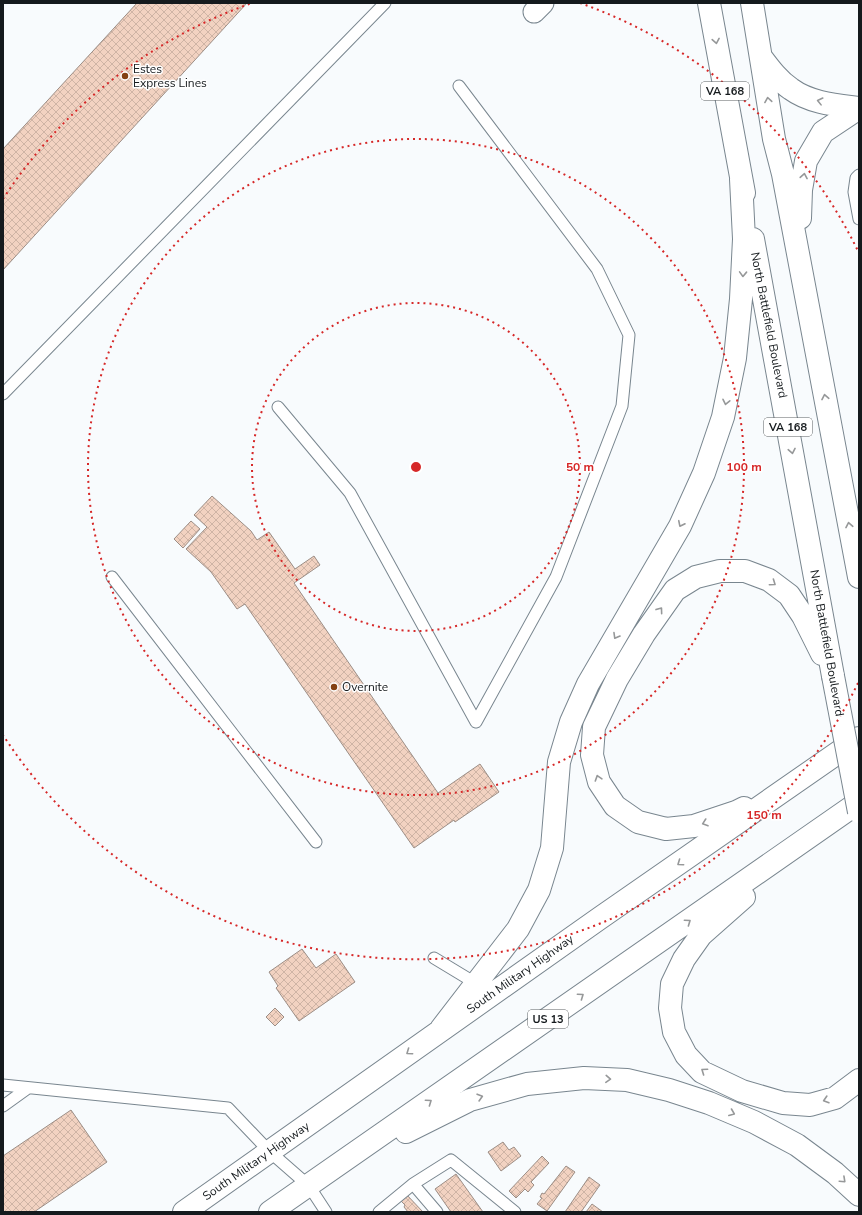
<svg xmlns="http://www.w3.org/2000/svg" width="862" height="1215" viewBox="0 0 862 1215" font-family="'Nunito Sans',sans-serif">
  <style>
    .building { fill: url(#building-cross-hatch); stroke: #9c8e86 }
    .lines { fill: none; stroke-linecap: round; stroke-linejoin: round }
    .lane-casing { stroke: #79868f; stroke-width: 13 }
    .street-casing { stroke: #79868f; stroke-width: 23 }
    .primary-casing { stroke: #79868f; stroke-width: 24 }
    .lane { stroke: #fff; stroke-width: 11 }
    .street { stroke: #fff; stroke-width: 21 }
    .primary { stroke: #fff; stroke-width: 22 }
    .primary-bridge-casing { stroke: #79868f; stroke-width: 24; stroke-linecap: butt }
    .primary-bridge { stroke: #fff; stroke-width: 22 }
    .oneway { stroke: #969899 }
    .ring { fill: none; stroke: #d62828; stroke-width: 2; stroke-dasharray: 2 4 }
    .poi-dot { fill: #844112; stroke: #fff; stroke-width: 1.5 }
    .labels { text-anchor: middle; stroke-width: 3; stroke-linejoin: round; paint-order: stroke }
    .shield { fill: #fff; stroke: #5b5f61; stroke-width: 1 }
    .shield-label { font-size: 11px; font-weight: bold; fill: #151a1d }
    .poi-label { font-size: 12px; fill: #151a1d; stroke: #fff; text-anchor: start }
    .street-label { font-size: 12px; fill: #151a1d; stroke: #fff }
    .centre { fill: #d62828; stroke: #fff; stroke-width: 2 }
    .ring-label { font-size: 12px; text-anchor: middle; font-weight: bold; fill: #d62828; stroke: #fff; stroke-width: 3; stroke-linejoin: round; paint-order: stroke }
  </style>
  <defs>
    <pattern id="building-cross-hatch" width="8" height="8" patternUnits="userSpaceOnUse"><rect width="8" height="8" fill="#f2d2c1"/><path d="M0 0l8 8M0 8l8-8" fill="none" stroke="#cfb4a5"/></pattern>
  </defs>
  <rect width="100%" height="100%" fill="#f8fbfd"/>
  <path class="building" d="M 137,3 L 247,3 L 3,270 L 3,149 Z
    M 212,496 L 251,531 L 257,540 L 269,532 L 295,569 L 314,556 L 320,565 L 294,583 L 438,793 L 480,764 L 499,792 L 455,822 L 454,820 L 414,848 L 245,604 L 237,609 L 211,572 L 186,549 L 207,527 L 194,515 Z
    M 191,521 L 200,529 L 183,548 L 174,539 Z
    M 302,949 L 316,968 L 336,954 L 355,982 L 299,1021 L 276,988 L 278,986 L 269,972 Z
    M 275,1008 L 284,1017 L 275,1026 L 266,1017 Z
    M 71,1110 L 107,1162 L 34,1212 L 3,1212 L 3,1156 Z
    M 503,1142 L 509,1150 L 514,1147 L 521,1156 L 501,1171 L 488,1152 Z
    M 542,1156 L 549,1163 L 531,1182 L 534,1185 L 528,1192 L 525,1189 L 516,1198 L 509,1191 Z
    M 566,1166 L 575,1172 L 547,1211 L 537,1204 L 542,1198 L 540,1197 L 542,1193 L 544,1194 Z
    M 456,1174 L 483,1212 L 451,1212 L 435,1189 Z
    M 589,1177 L 600,1185 L 581,1212 L 565,1212 Z
    M 406,1194 L 423,1212 L 408,1212 L 404,1207 L 405,1205 L 400,1200 Z
    M 592,1204 L 603,1212 L 586,1212 Z"/>
  <g class="lines">
    <g class="lane-casing">
      <path id="lane" d="M 459,86 L 597,269 L 629,335 L 622,406 L 556,577 L 476,722
        M 859,175 L 856,178 L 854,192 L 859,219
        M 3,394 L 385,3
        M 278,407 L 350,493 L 476,722
        M 112,577 L 316,842
        M 434,958 L 477,984
        M 3,1085 L 228,1108 L 269,1151 L 309,1186 L 326,1212
        M 3,1106 L 28,1088
        M 413,1184 L 437,1212
        M 379,1212 L 413,1184 L 451,1160 L 515,1212"/>
    </g>
    <g class="street-casing">
      <path id="street" d="M 534,12 L 543,3"/>
    </g>
    <g class="primary-casing">
      <path id="primary" d="M 709,3 L 744,193
        M 752,3 L 774,139 L 783,174 L 859,577
        M 761,57 C 770,69 779,81 791,89 C 810,103 836,105 859,108
        M 800,218 L 801,190 L 806,161 L 823,132 L 859,108
        M 753,239 L 833,676
        M 744,808 L 736,812 L 694,826 L 666,829 L 638,822 L 615,806 L 599,782 L 592,755 L 594,727 L 617,679 L 644,634 L 675,590 L 696,577 L 720,571 L 745,571 L 769,580 L 789,595 L 803,616 L 822,654
        M 744,897 L 701,935 L 684,959 L 672,984 L 670,1008 L 674,1032 L 686,1055 L 702,1072 L 742,1091 L 783,1103 L 810,1105 L 835,1098 L 859,1080
        M 441,1029 L 518,929 L 539,890 L 552,848 L 559,762 L 571,722 L 588,684 L 680,526 L 704,473 L 723,417 L 735,358 L 741,299 L 744,239 L 741,179
        M 406,1132 L 470,1100 L 527,1084 L 584,1078 L 627,1080 L 669,1090 L 709,1103 L 754,1122 L 797,1145 L 835,1173 L 859,1195
        M 184,1212 L 600,918 L 859,738
        M 270,1212 L 859,802"/>
    </g>
    <use href="#lane" class="lane"/>
    <use href="#street" class="street"/>
    <use href="#primary" class="primary"/>
    <g class="primary-bridge-casing">
      <path id="primary-bridge" d="M 833,676 L 859,812"/>
    </g>
    <use href="#primary-bridge" class="primary-bridge"/>
  </g>
  <defs><path id="oneway-chevron" d="M-2-3.5L2.5 0L-2 3.5" fill="none" stroke-width="1.6" stroke-linecap="round" stroke-linejoin="round"/></defs>
  <g class="oneway">
    <use href="#oneway-chevron" transform="translate(716 41) rotate(80)"/>
    <use href="#oneway-chevron" transform="translate(768 100) rotate(-99)"/>
    <use href="#oneway-chevron" transform="translate(820 101) rotate(-166)"/>
    <use href="#oneway-chevron" transform="translate(804 176) rotate(-80)"/>
    <use href="#oneway-chevron" transform="translate(743 274) rotate(92)"/>
    <use href="#oneway-chevron" transform="translate(825 397) rotate(-101)"/>
    <use href="#oneway-chevron" transform="translate(726 402) rotate(102)"/>
    <use href="#oneway-chevron" transform="translate(792 451) rotate(79)"/>
    <use href="#oneway-chevron" transform="translate(681 524) rotate(116)"/>
    <use href="#oneway-chevron" transform="translate(849 525) rotate(-101)"/>
    <use href="#oneway-chevron" transform="translate(773 583) rotate(35)"/>
    <use href="#oneway-chevron" transform="translate(660 610) rotate(-54)"/>
    <use href="#oneway-chevron" transform="translate(616 636) rotate(120)"/>
    <use href="#oneway-chevron" transform="translate(598 778) rotate(-108)"/>
    <use href="#oneway-chevron" transform="translate(705 823) rotate(161)"/>
    <use href="#oneway-chevron" transform="translate(680 863) rotate(145)"/>
    <use href="#oneway-chevron" transform="translate(688 922) rotate(-35)"/>
    <use href="#oneway-chevron" transform="translate(581 996) rotate(-35)"/>
    <use href="#oneway-chevron" transform="translate(409 1052) rotate(145)"/>
    <use href="#oneway-chevron" transform="translate(704 1071) rotate(-145)"/>
    <use href="#oneway-chevron" transform="translate(608 1079) rotate(3)"/>
    <use href="#oneway-chevron" transform="translate(480 1097) rotate(-16)"/>
    <use href="#oneway-chevron" transform="translate(826 1100) rotate(163)"/>
    <use href="#oneway-chevron" transform="translate(429 1102) rotate(-35)"/>
    <use href="#oneway-chevron" transform="translate(732 1113) rotate(22)"/>
    <use href="#oneway-chevron" transform="translate(843 1180) rotate(43)"/>
  </g>
  <g class="ring">
    <circle cx="416" cy="467" r="164"/>
    <circle cx="416" cy="467" r="328"/>
    <path d="M858 683A492 492 0 0 1 3 735M3 199A492 492 0 0 1 252 3M580 3A492 492 0 0 1 858 251"/>
  </g>
  <g class="poi-dot">
    <circle cx="125" cy="76" r="4"/>
    <circle cx="334" cy="687" r="4"/>
  </g>
  <g class="labels">
    <g class="shield">
      <rect x="701" y="82" width="48" height="18" rx="3"/>
      <rect x="764" y="418" width="48" height="18" rx="3"/>
      <rect x="528" y="1010" width="40" height="18" rx="3"/>
    </g>
    <g class="shield-label">
      <text x="725" y="95">VA 168</text>
      <text x="788" y="431">VA 168</text>
      <text x="548" y="1023">US 13</text>
    </g>
    <g class="poi-label">
      <text x="133" y="73">Estes<tspan x="133" dy="14">Express Lines</tspan></text>
      <text x="342" y="691">Overnite</text>
    </g>
    <g class="street-label">
      <text transform="translate(769 325) rotate(79)" y="4">North Battlefield Boulevard</text>
      <text transform="translate(827 643) rotate(80)" y="4">North Battlefield Boulevard</text>
      <text transform="translate(520 974) rotate(-35)" y="4">South Military Highway</text>
      <text transform="translate(256 1161) rotate(-35)" y="4">South Military Highway</text>
    </g>
  </g>
  <circle cx="416" cy="467" r="6" class="centre"/>
  <g class="ring-label">
    <text x="580" y="471">50 m</text>
    <text x="744" y="471">100 m</text>
    <text x="764" y="819">150 m</text>
  </g>
  <rect width="862" height="1215" fill="none" stroke="#151a1d" stroke-width="8"/>
</svg>
